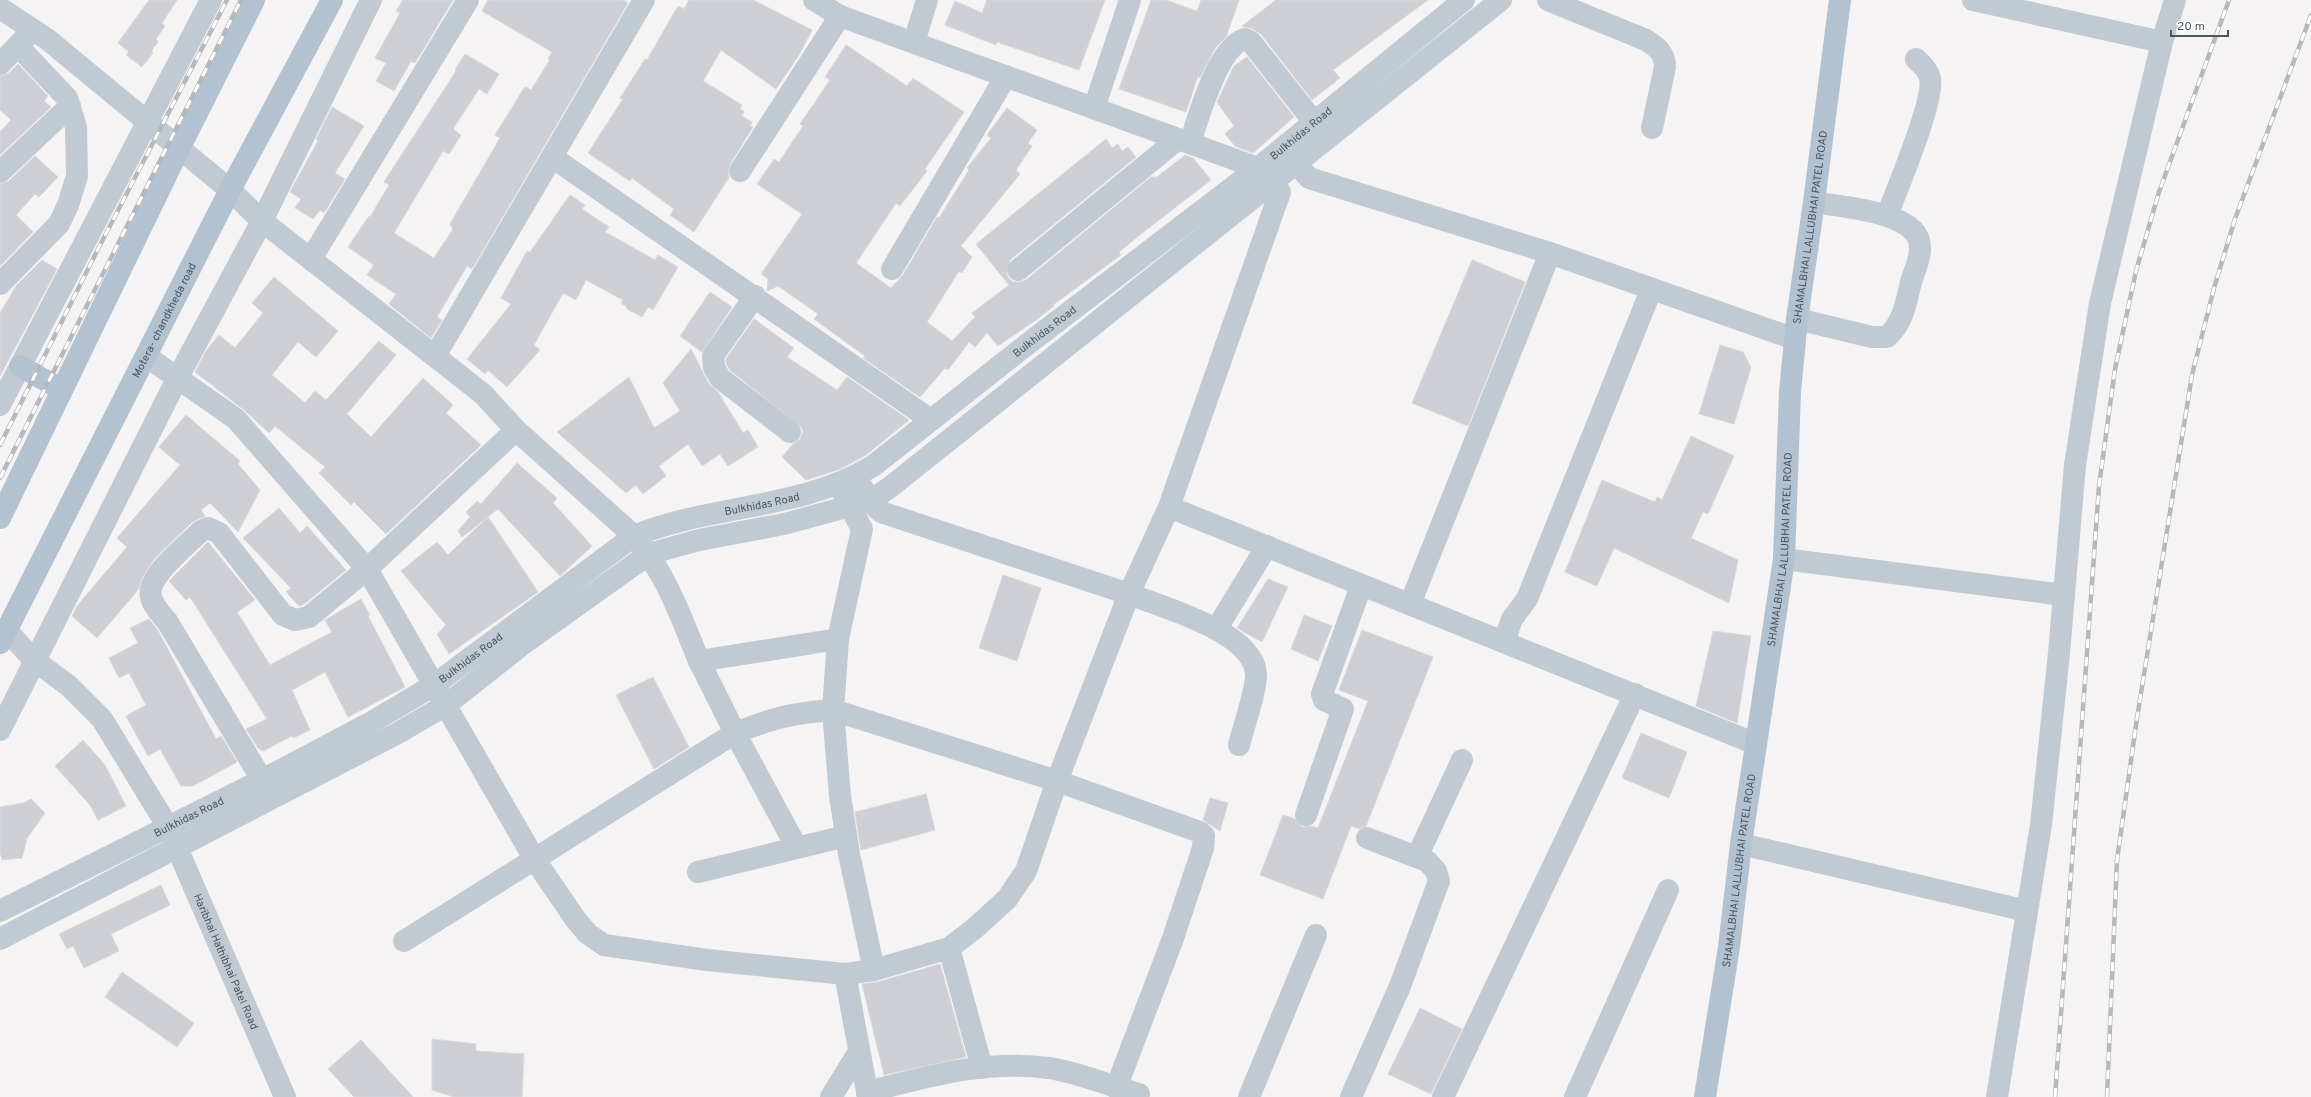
<svg xmlns="http://www.w3.org/2000/svg" width="2311" height="1097" viewBox="0 0 2311 1097" font-family="Overpass,sans-serif">
  <style>
    .building { fill: #cdcfd5; stroke: #d7d9de }
    .lines { fill: none; stroke-linecap: round; stroke-linejoin: round }
    .minor { stroke: #c1cad2; stroke-width: 22 }
    .major { stroke: #b3c2d1; stroke-width: 22 }
    .rail-casing { stroke: #b5b8bd; stroke-width: 4.5 }
    .rail { stroke: #fff; stroke-width: 3; stroke-dasharray: 9; stroke-linecap: butt }
    .labels { text-anchor: middle; stroke-width: 4; stroke-linejoin: round; paint-order: stroke }
    .street-label { font-size: 11px; fill: #4a5661; stroke: #fff }
  </style>
  <rect width="100%" height="100%" fill="#f5f3f3"/>
  <path class="building" d="M 149,0 L 177,0 L 162,23 L 165,26 L 156,39 L 158,42 L 152,50 L 153,53 L 142,67 L 126,55 L 129,52 L 118,43 Z
    M 403,0 L 453,0 L 415,63 L 411,61 L 394,91 L 376,81 L 386,63 L 375,58 L 400,13 L 396,11 Z
    M 488,0 L 623,0 L 628,3 L 472,269 L 467,266 L 437,317 L 442,320 L 431,338 L 389,304 L 396,294 L 367,275 L 374,265 L 348,247 L 369,216 L 370,217 L 389,185 L 384,182 L 456,71 L 455,70 L 465,54 L 499,74 L 487,94 L 479,89 L 453,129 L 461,135 L 449,154 L 443,151 L 394,233 L 434,258 L 453,229 L 450,224 L 500,138 L 495,135 L 524,88 L 526,87 L 531,90 L 550,60 L 548,59 L 552,52 L 482,11 Z
    M 689,0 L 753,0 L 812,30 L 799,55 L 776,89 L 721,50 L 703,81 L 742,105 L 740,108 L 744,112 L 742,116 L 752,122 L 750,126 L 753,127 L 730,164 L 728,171 L 729,177 L 694,232 L 670,215 L 674,209 L 632,178 L 630,181 L 588,153 L 623,99 L 620,98 L 645,59 L 647,60 L 678,6 L 684,9 Z
    M 987,0 L 1105,0 L 1079,70 L 997,42 L 996,45 L 945,25 L 955,1 L 982,13 Z
    M 1151,0 L 1166,0 L 1197,11 L 1201,0 L 1239,0 L 1226,37 L 1215,48 L 1200,78 L 1198,76 L 1186,112 L 1119,89 Z
    M 1276,0 L 1428,0 L 1333,70 L 1340,78 L 1312,100 L 1261,34 L 1251,28 L 1242,26 Z
    M 846,45 L 907,86 L 913,78 L 964,112 L 925,169 L 927,171 L 900,206 L 896,203 L 856,263 L 891,288 L 903,275 L 937,217 L 939,218 L 969,170 L 967,168 L 991,138 L 987,135 L 1007,108 L 1037,130 L 1028,143 L 1032,146 L 1016,170 L 1020,174 L 961,246 L 972,257 L 962,273 L 959,271 L 927,322 L 952,341 L 975,317 L 972,313 L 1009,285 L 976,244 L 1106,139 L 1112,148 L 1118,144 L 1122,151 L 1128,147 L 1136,157 L 1010,260 L 1006,272 L 1008,278 L 1013,282 L 1020,282 L 1026,280 L 1151,177 L 1157,177 L 1185,155 L 1193,158 L 1211,180 L 1146,230 L 1119,252 L 1121,255 L 1053,305 L 1054,306 L 1036,320 L 998,346 L 987,333 L 975,347 L 969,342 L 948,370 L 945,368 L 920,397 L 863,358 L 865,356 L 814,319 L 818,314 L 778,286 L 767,291 L 768,279 L 761,274 L 802,214 L 757,184 L 774,159 L 779,162 L 803,126 L 800,124 L 830,80 L 825,77 Z
    M 1247,57 L 1294,117 L 1253,153 L 1235,146 L 1225,134 L 1234,126 L 1217,102 L 1234,66 Z
    M 18,64 L 48,96 L 44,101 L 51,107 L 0,155 L 0,132 L 11,120 L 0,110 L 0,76 L 9,73 Z
    M 332,107 L 364,126 L 335,173 L 345,179 L 324,213 L 320,210 L 313,219 L 295,208 L 301,199 L 290,192 L 318,141 L 316,139 Z
    M 35,156 L 58,177 L 39,197 L 35,194 L 16,215 L 33,232 L 0,266 L 0,184 L 9,181 Z
    M 570,195 L 585,205 L 582,209 L 609,227 L 605,232 L 655,260 L 658,255 L 678,267 L 653,310 L 648,307 L 642,317 L 627,309 L 627,307 L 621,303 L 623,300 L 586,280 L 576,300 L 563,293 L 534,345 L 540,350 L 507,387 L 488,370 L 485,374 L 467,359 L 511,304 L 501,298 L 527,251 L 530,252 Z
    M 42,260 L 57,269 L 0,376 L 0,313 L 16,286 Z
    M 1472,260 L 1525,282 L 1468,426 L 1412,403 Z
    M 274,277 L 338,331 L 316,357 L 298,342 L 272,375 L 305,403 L 315,391 L 326,400 L 379,341 L 396,355 L 347,414 L 371,437 L 423,378 L 453,405 L 446,413 L 481,445 L 386,534 L 354,502 L 351,505 L 319,473 L 325,467 L 275,426 L 269,433 L 243,409 L 195,372 L 206,351 L 219,335 L 235,348 L 263,313 L 252,303 Z
    M 710,292 L 732,307 L 702,352 L 680,336 Z
    M 754,319 L 794,348 L 787,357 L 837,390 L 847,377 L 909,420 L 866,455 L 840,469 L 806,480 L 782,457 L 793,444 L 800,439 L 803,431 L 801,427 L 730,370 L 726,363 L 726,359 Z
    M 1720,345 L 1743,352 L 1751,367 L 1734,424 L 1699,414 Z
    M 691,349 L 709,384 L 718,392 L 743,433 L 748,430 L 758,447 L 728,466 L 720,454 L 702,466 L 688,444 L 659,466 L 666,476 L 643,494 L 636,485 L 626,493 L 557,432 L 629,377 L 654,428 L 680,411 L 663,383 Z
    M 186,415 L 240,461 L 238,464 L 260,490 L 238,532 L 210,503 L 201,510 L 205,516 L 192,522 L 155,558 L 143,576 L 138,590 L 97,638 L 72,616 L 77,606 L 127,547 L 117,538 L 180,465 L 159,447 Z
    M 1691,436 L 1734,456 L 1708,514 L 1703,512 L 1691,538 L 1738,560 L 1729,603 L 1614,548 L 1597,586 L 1565,572 L 1602,480 L 1655,502 L 1657,497 L 1662,500 Z
    M 517,463 L 557,498 L 553,503 L 592,546 L 560,576 L 498,509 L 462,537 L 458,531 L 470,517 L 466,512 L 477,501 L 481,504 Z
    M 279,508 L 300,533 L 307,526 L 346,570 L 303,605 L 299,606 L 286,592 L 291,588 L 243,538 Z
    M 488,517 L 538,592 L 449,654 L 437,634 L 446,625 L 401,571 L 437,542 L 448,555 Z
    M 208,542 L 255,600 L 237,612 L 270,665 L 332,632 L 325,620 L 361,599 L 370,615 L 368,616 L 405,687 L 348,717 L 325,672 L 292,690 L 310,730 L 293,738 L 292,736 L 263,751 L 258,748 L 246,729 L 267,719 L 190,597 L 186,600 L 169,581 Z
    M 1003,575 L 1041,588 L 1017,661 L 979,648 Z
    M 1268,579 L 1288,587 L 1262,642 L 1237,628 Z
    M 1304,615 L 1332,626 L 1318,661 L 1291,649 Z
    M 149,619 L 157,629 L 216,739 L 221,736 L 237,762 L 193,786 L 181,786 L 160,749 L 148,756 L 126,716 L 146,705 L 129,673 L 119,678 L 109,658 L 138,643 L 130,628 Z
    M 1362,630 L 1433,657 L 1366,826 L 1359,829 L 1351,826 L 1323,899 L 1260,875 L 1283,815 L 1295,819 L 1302,827 L 1312,826 L 1318,828 L 1368,701 L 1339,690 Z
    M 1713,631 L 1751,636 L 1737,723 L 1696,706 Z
    M 653,677 L 689,747 L 654,769 L 616,695 Z
    M 1641,733 L 1687,752 L 1669,798 L 1622,778 Z
    M 83,740 L 105,765 L 126,806 L 98,820 L 90,805 L 55,766 Z
    M 926,794 L 935,830 L 861,850 L 855,812 Z
    M 1210,798 L 1228,803 L 1220,831 L 1203,820 Z
    M 31,799 L 45,813 L 27,838 L 22,858 L 2,860 L 0,852 L 0,807 L 24,803 Z
    M 161,885 L 170,905 L 111,934 L 119,951 L 84,968 L 73,946 L 67,949 L 59,934 Z
    M 940,964 L 966,1057 L 884,1075 L 862,984 L 878,982 Z
    M 122,972 L 194,1023 L 177,1047 L 105,997 Z
    M 1420,1008 L 1462,1029 L 1431,1094 L 1388,1074 Z
    M 432,1039 L 476,1044 L 476,1051 L 524,1054 L 522,1097 L 454,1097 L 432,1090 Z
    M 361,1040 L 413,1097 L 354,1097 L 328,1069 Z"/>
  <g class="lines">
    <g class="minor">
      <path d="M 814,0 L 840,16 L 1258,168 L 1280,192 L 1169,507 L 1756,744"/>
      <path d="M 1548,0 L 1646,40 C 1657,47 1665,53 1665,67 L 1652,128"/>
      <path d="M 1973,0 L 2162,42"/>
      <path d="M 0,8 L 47,39 L 230,190 L 262,221 L 483,394 L 516,430 L 634,536 C 666,573 681,617 699,661 L 838,639 L 862,529 L 843,493"/>
      <path d="M 914,42 L 927,0"/>
      <path d="M 0,64 L 27,36"/>
      <path d="M 1094,108 L 1130,0"/>
      <path d="M 1190,143 C 1198,118 1218,46 1245,39 L 1251,42 L 1314,122"/>
      <path d="M 1287,153 L 1309,178 L 1550,253 L 1795,339"/>
      <path d="M 552,157 L 931,420"/>
      <path d="M 740,171 L 840,16"/>
      <path d="M 0,172 L 70,106"/>
      <path d="M 1887,215 C 1897,190 1935,99 1930,78 C 1928,70 1922,65 1916,59"/>
      <path d="M 311,259 L 468,0"/>
      <path d="M 892,269 L 1006,76"/>
      <path d="M 1018,270 L 1178,139"/>
      <path d="M 0,284 L 59,224 L 68,205 L 77,176 L 76,127 L 67,98 L 18,46"/>
      <path d="M 755,296 L 713,356 L 714,367 L 720,378 L 790,432"/>
      <path d="M 1797,319 L 1872,337 L 1887,337 C 1903,323 1906,303 1911,282 C 1914,272 1921,258 1920,247 C 1920,211 1840,207 1814,202"/>
      <path d="M 146,356 L 236,419 L 367,569 L 535,860 L 576,920 L 588,934 L 604,945 L 707,960 L 845,974 L 874,970 L 849,854 L 840,796 L 833,710 L 838,639"/>
      <path d="M 435,356 L 644,0"/>
      <path d="M 0,405 L 211,0"/>
      <path d="M 862,487 L 869,501 L 881,512 L 1129,594 L 1169,507"/>
      <path d="M 1784,559 L 2064,595"/>
      <path d="M 1410,604 L 1550,253"/>
      <path d="M 1217,628 L 1267,546"/>
      <path id="s1" d="M 7,631 L 34,660 L 69,686 L 102,719 L 168,827 L 285,1097"/>
      <path d="M 1504,642 L 1512,619 L 1527,599 L 1651,290"/>
      <path d="M 0,730 L 177,379 L 262,221 L 371,0"/>
      <path d="M 262,780 L 167,621 C 160,613 148,601 151,589 C 154,571 187,545 201,531 L 208,528 L 219,533 L 283,615 L 295,620 L 309,617 L 367,569 L 516,430"/>
      <path d="M 1306,815 L 1343,709 L 1324,700 L 1322,694 L 1361,586"/>
      <path d="M 1741,844 L 2027,911"/>
      <path d="M 796,846 L 735,733 C 773,718 792,713 833,710 L 1057,781 L 1129,594 C 1162,607 1254,632 1256,674 C 1257,688 1243,729 1239,745"/>
      <path d="M 1417,857 L 1462,760"/>
      <path d="M 698,872 L 846,836"/>
      <path id="s2" d="M 0,911 L 262,780 L 372,722 L 434,685 L 634,536 C 711,504 801,510 873,466 L 1025,346 L 1258,168 L 1464,0"/>
      <path d="M 0,939 L 398,733 L 446,705 L 523,644 L 649,554 L 699,540 L 784,524 L 869,501 L 889,488 L 1501,0"/>
      <path d="M 404,941 L 735,733 L 699,661"/>
      <path d="M 949,948 L 982,1068"/>
      <path d="M 874,970 L 949,948 L 974,929 L 1007,899 L 1026,871 L 1057,781 L 1200,832 L 1204,836 L 1203,848 L 1172,941 L 1116,1088"/>
      <path d="M 845,974 L 868,1097"/>
      <path d="M 867,1092 C 926,1077 987,1059 1049,1068 C 1076,1072 1112,1086 1139,1094 L 1138,1097"/>
      <path d="M 831,1097 L 858,1053"/>
      <path d="M 1249,1097 L 1316,935"/>
      <path d="M 1351,1097 L 1400,986 L 1439,881 L 1436,871 L 1427,861 L 1367,838"/>
      <path d="M 1443,1097 L 1635,694"/>
      <path d="M 1575,1097 L 1668,890"/>
      <path d="M 1997,1097 L 2041,825 L 2059,653 L 2075,465 L 2100,303 L 2162,42 L 2175,0"/>
    </g>
    <g class="major">
      <path d="M 20,366 L 62,390"/>
      <path d="M 0,518 L 179,149 L 254,0"/>
      <path id="s3" d="M 0,643 L 230,190 L 332,0"/>
      <path id="s4" d="M 1705,1097 L 1729,947 L 1741,844 L 1784,559 L 1790,392 L 1797,319 L 1814,202 L 1840,0"/>
    </g>
    <g class="rail-casing">
      <path id="rail" d="M 0,445 L 98,249 L 227,0
        M 0,478 L 241,0
        M 2055,1097 L 2099,486 L 2115,369 L 2136,271 L 2159,192 L 2229,0
        M 2107,1097 L 2117,860 L 2137,718 L 2192,375 L 2214,288 L 2235,219 L 2311,15"/>
    </g>
    <use href="#rail" class="rail"/>
  </g>
  <g class="labels">
    <g class="street-label">
      <text dy="4" stroke="none"><textPath href="#s2" startOffset="1531">Bulkhidas Road</textPath></text>
      <text dy="4" stroke="none"><textPath href="#s4" startOffset="877">SHAMALBHAI LALLUBHAI PATEL ROAD</textPath></text>
      <text dy="4" stroke="none"><textPath href="#s3" startOffset="362">Motera- chandkheda road</textPath></text>
      <text dy="4" stroke="none"><textPath href="#s2" startOffset="1207">Bulkhidas Road</textPath></text>
      <text dy="4" stroke="none"><textPath href="#s2" startOffset="871">Bulkhidas Road</textPath></text>
      <text dy="4" stroke="none"><textPath href="#s4" startOffset="553">SHAMALBHAI LALLUBHAI PATEL ROAD</textPath></text>
      <text dy="4" stroke="none"><textPath href="#s2" startOffset="535">Bulkhidas Road</textPath></text>
      <text dy="4" stroke="none"><textPath href="#s2" startOffset="211">Bulkhidas Road</textPath></text>
      <text dy="4" stroke="none"><textPath href="#s4" startOffset="229">SHAMALBHAI LALLUBHAI PATEL ROAD</textPath></text>
      <text dy="4" stroke="none"><textPath href="#s1" startOffset="403">Haribhai Hathibhai Patel Road</textPath></text>
    </g>
  </g>
  <path d="M2171 30v6h57v-6" fill="none" stroke="#4a5661" stroke-width="2"/>
  <text x="2177" y="30" font-size="12" fill="#4a5661" stroke="#ffffff" stroke-width="3" paint-order="stroke">20 m</text>
</svg>
